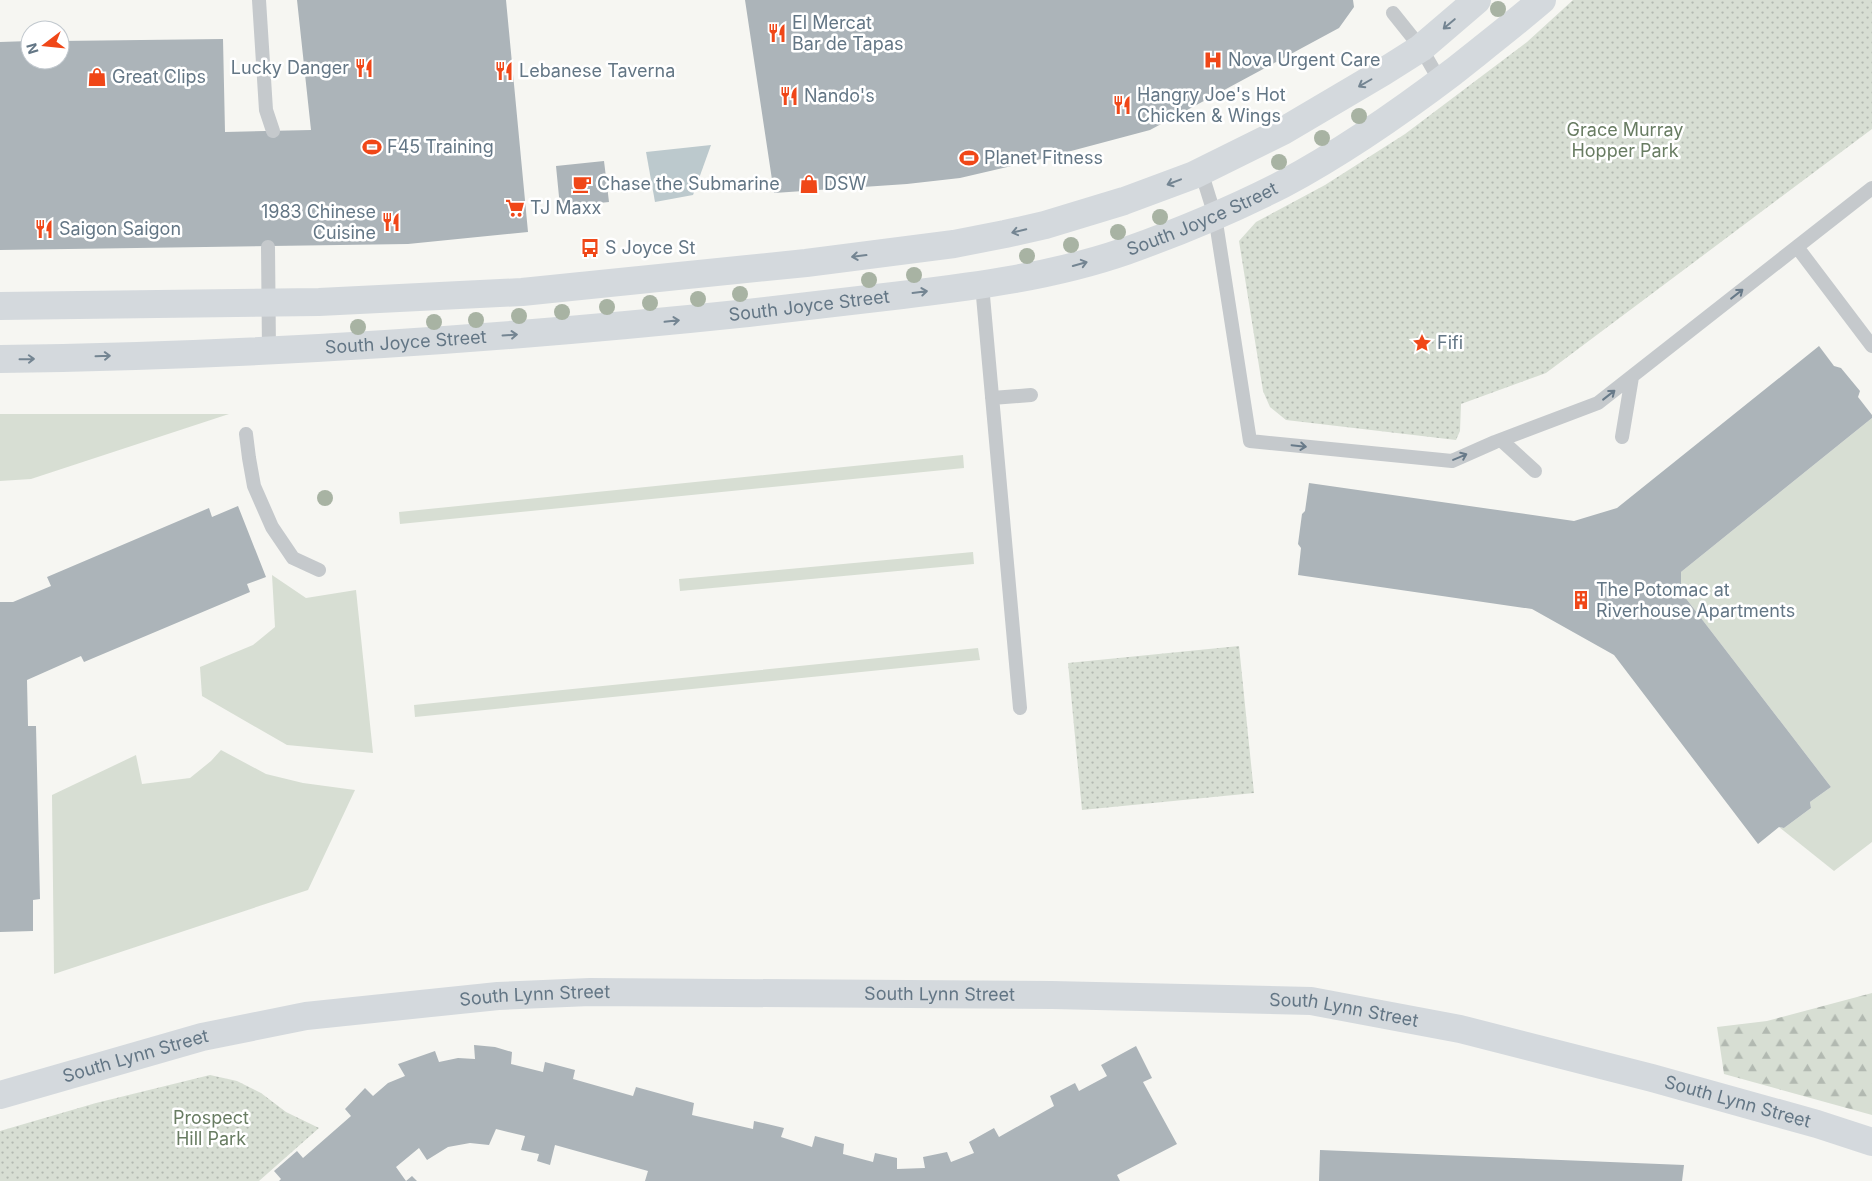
<svg xmlns="http://www.w3.org/2000/svg" width="1872" height="1181" viewBox="0 0 1872 1181" font-family="Inter,sans-serif">
  <style>
    .grass { fill: #d7ded3 }
    .forest { fill: url(#forest-firs) }
    .park { fill: url(#park-dots) }
    .water { fill: #bcc9cd }
    .building { fill: #acb4b9 }
    .lines { fill: none; stroke-linecap: round; stroke-linejoin: round }
    .lane { stroke: #c5c9cc; stroke-width: 14 }
    .secondary { stroke: #d4d9dd; stroke-width: 28 }
    .tree { fill: #a8b3a3 }
    .oneway { stroke: #748592 }
    .oneway2 { stroke: #687a89 }
    .labels { text-anchor: middle; stroke-width: 5; stroke-linejoin: round; paint-order: stroke }
    .poi-label { font-size: 18px; fill: #637685; stroke: #fff; text-anchor: start }
    .park-label { font-size: 18px; fill: #687c62; stroke: #fff }
    .street-label { font-size: 18px; fill: #637685; stroke: #fff }
  </style>
  <defs>
    <pattern id="forest-firs" width="22" height="20" patternUnits="userSpaceOnUse" patternTransform="scale(1.25)"><rect width="22" height="20" fill="#d7ded3"/><path d="M5 1l3.5 6h-7zM16 11l3.5 6h-7z" fill="#b2b9b1"/></pattern>
    <pattern id="park-dots" width="8" height="8" patternUnits="userSpaceOnUse" patternTransform="scale(1.25)"><rect width="8" height="8" fill="#d7ded3"/><path d="M2 2h.1M6 6h.1" fill="none" stroke="#b2b9b1" stroke-width="1.8" stroke-linecap="round"/></pattern>
  </defs>
  <rect width="100%" height="100%" fill="#f6f6f2"/>
  <path class="grass" d="M 0,414 L 229,414 L 31,479 L 0,481 Z
    M 1872,418 L 1872,842 L 1834,871 L 1779,827 L 1784,828 L 1811,808 L 1810,802 L 1831,787 L 1681,592 L 1681,572 Z
    M 963,455 L 964,468 L 400,524 L 399,512 Z
    M 973,552 L 974,564 L 680,591 L 679,579 Z
    M 272,575 L 306,598 L 356,590 L 373,753 L 287,745 L 202,696 L 200,667 L 253,645 L 275,627 Z
    M 978,648 L 980,660 L 415,717 L 414,705 Z
    M 221,750 L 266,774 L 303,783 L 355,790 L 308,890 L 54,974 L 52,795 L 136,755 L 142,784 L 190,778 L 211,761 Z"/>
  <path class="forest" d="M 1872,993 L 1872,1115 L 1724,1074 L 1717,1027 L 1767,1021 Z"/>
  <path class="park" d="M 1573,0 L 1872,0 L 1872,129 L 1546,373 L 1461,404 L 1460,431 L 1456,440 L 1286,420 L 1270,407 L 1263,391 L 1239,241 L 1256,222 L 1325,185 L 1405,134 L 1527,42 Z
    M 1239,646 L 1254,793 L 1082,810 L 1068,663 Z
    M 210,1075 L 237,1081 L 261,1093 L 286,1112 L 319,1128 L 259,1181 L 0,1181 L 0,1131 L 96,1103 Z"/>
  <path class="water" d="M 711,145 L 693,195 L 655,202 L 646,152 Z"/>
  <path class="building" d="M 297,0 L 506,0 L 528,232 L 408,244 L 0,250 L 0,42 L 30,41 L 30,60 L 60,60 L 60,41 L 223,39 L 225,132 L 311,130 Z
    M 745,0 L 1353,0 L 1354,7 L 1339,28 L 1150,130 L 1041,159 L 960,178 L 907,184 L 774,193 Z
    M 604,161 L 609,202 L 560,207 L 556,166 Z
    M 1819,346 L 1834,366 L 1841,368 L 1860,391 L 1858,397 L 1872,415 L 1872,418 L 1681,572 L 1681,592 L 1831,787 L 1810,802 L 1811,808 L 1784,828 L 1779,827 L 1758,844 L 1614,655 L 1532,609 L 1298,575 L 1301,548 L 1298,544 L 1302,514 L 1305,511 L 1309,483 L 1574,521 L 1617,508 Z
    M 238,506 L 266,577 L 247,584 L 250,592 L 84,662 L 81,656 L 27,680 L 28,726 L 36,726 L 40,899 L 33,900 L 33,931 L 0,932 L 0,602 L 13,602 L 51,586 L 47,577 L 209,508 L 212,517 Z
    M 474,1045 L 495,1047 L 512,1052 L 511,1064 L 543,1072 L 545,1062 L 575,1070 L 573,1079 L 633,1096 L 636,1087 L 694,1103 L 692,1115 L 753,1129 L 754,1121 L 784,1128 L 781,1137 L 812,1147 L 815,1136 L 844,1144 L 843,1154 L 873,1162 L 875,1153 L 897,1158 L 897,1169 L 925,1168 L 923,1157 L 947,1152 L 951,1162 L 974,1153 L 969,1142 L 994,1128 L 999,1137 L 1054,1106 L 1050,1096 L 1075,1083 L 1079,1091 L 1107,1076 L 1101,1065 L 1136,1046 L 1152,1078 L 1143,1082 L 1177,1144 L 1117,1175 L 1120,1181 L 645,1181 L 648,1171 L 555,1145 L 550,1165 L 537,1161 L 539,1154 L 521,1150 L 525,1136 L 496,1129 L 489,1145 L 470,1143 L 448,1147 L 427,1160 L 419,1148 L 396,1167 L 406,1181 L 412,1176 L 417,1181 L 279,1181 L 281,1179 L 274,1171 L 297,1151 L 303,1158 L 351,1116 L 345,1109 L 365,1088 L 373,1096 L 388,1083 L 405,1076 L 398,1064 L 435,1051 L 439,1062 L 458,1058 L 475,1059 Z
    M 1320,1150 L 1684,1165 L 1682,1181 L 1319,1181 Z"/>
  <g class="lines">
    <path class="lane" d="M 259,0 L 266,110 L 273,131
      M 1393,13 L 1421,48 L 1440,81
      M 1201,171 L 1215,216 L 1250,441 L 1452,461 L 1495,442 L 1598,403 L 1872,188
      M 268,247 L 269,351
      M 1797,247 L 1872,346
      M 982,285 L 1020,708
      M 992,398 L 1031,395
      M 246,434 L 249,458 L 254,486 L 272,527 L 293,558 L 319,570
      M 1622,437 L 1632,377
      M 1501,440 L 1535,471"/>
    <g class="secondary">
      <path d="M 0,306 L 319,302 L 522,292 L 806,263 L 954,244 L 1005,234 L 1045,225 L 1124,201 L 1194,175 L 1283,131 L 1383,72 L 1421,48 L 1477,0"/>
      <path id="s1" d="M 0,359 C 250,356 500,339 748,313 C 800,307 851,301 902,295 C 977,286 1054,276 1126,251 C 1179,232 1232,210 1283,184 C 1343,152 1399,113 1453,72 C 1483,48 1513,25 1542,0"/>
      <path id="s2" d="M 0,1095 L 202,1037 L 306,1016 L 498,996 L 590,992 L 1052,995 L 1311,1001 L 1460,1029 L 1652,1078 L 1817,1124 L 1872,1142"/>
    </g>
  </g>
  <g class="tree">
    <circle cx="1498" cy="9" r="8"/>
    <circle cx="1359" cy="116" r="8"/>
    <circle cx="1322" cy="138" r="8"/>
    <circle cx="1279" cy="162" r="8"/>
    <circle cx="1160" cy="217" r="8"/>
    <circle cx="1118" cy="232" r="8"/>
    <circle cx="1071" cy="245" r="8"/>
    <circle cx="1027" cy="256" r="8"/>
    <circle cx="914" cy="275" r="8"/>
    <circle cx="869" cy="280" r="8"/>
    <circle cx="740" cy="294" r="8"/>
    <circle cx="698" cy="299" r="8"/>
    <circle cx="650" cy="303" r="8"/>
    <circle cx="607" cy="307" r="8"/>
    <circle cx="562" cy="312" r="8"/>
    <circle cx="519" cy="316" r="8"/>
    <circle cx="476" cy="320" r="8"/>
    <circle cx="434" cy="322" r="8"/>
    <circle cx="358" cy="327" r="8"/>
    <circle cx="325" cy="498" r="8"/>
  </g>
  <defs><path id="oneway-shaft" d="M-6 0H5M1.5-3L5.5 0L1.5 3" fill="none" stroke-width="1.6" stroke-linecap="round" stroke-linejoin="round" transform="scale(1.25)"/></defs>
  <g class="oneway">
    <use href="#oneway-shaft" transform="translate(1449 24) rotate(140)"/>
    <use href="#oneway-shaft" transform="translate(1365 83) rotate(150)"/>
    <use href="#oneway-shaft" transform="translate(1174 182) rotate(159)"/>
    <use href="#oneway-shaft" transform="translate(1019 231) rotate(166)"/>
    <use href="#oneway-shaft" transform="translate(859 256) rotate(173)"/>
    <use href="#oneway-shaft" transform="translate(1080 264) rotate(-16)"/>
    <use href="#oneway-shaft" transform="translate(920 292) rotate(-7)"/>
    <use href="#oneway-shaft" transform="translate(672 321) rotate(-6)"/>
    <use href="#oneway-shaft" transform="translate(510 335) rotate(-4)"/>
    <use href="#oneway-shaft" transform="translate(103 356) rotate(-2)"/>
    <use href="#oneway-shaft" transform="translate(27 359) rotate(-1)"/>
  </g>
  <g class="oneway2">
    <use href="#oneway-shaft" transform="translate(1737 294) rotate(-38)"/>
    <use href="#oneway-shaft" transform="translate(1609 395) rotate(-38)"/>
    <use href="#oneway-shaft" transform="translate(1299 446) rotate(6)"/>
    <use href="#oneway-shaft" transform="translate(1460 457) rotate(-23)"/>
  </g>
  <defs>
    <g id="restaurant-bare" transform="scale(1.5)"><path d="M-5-6h1v4h1v-4h1v4h1v-4h1v5L-1.5 .5V6h-2V.5L-5-1ZM5-6V6H3V1.5H1.5Q1.5-4 5-6Z" fill="#f04718" stroke="#fff" stroke-width="2.5" paint-order="stroke"/></g>
    <g id="hospital-bare" transform="scale(1.5)"><path d="M-5-5h3v3.5h4V-5h3V5h-3V1.5h-4V5h-3Z" fill="#f04718" stroke="#fff" stroke-width="2.5" paint-order="stroke"/></g>
    <g id="shop-bare" transform="scale(1.5)"><path d="M-5-2.5h2.3a2.7 3.5 0 0 1 5.4 0H5L5.5 6h-11ZM-1.5-2.5h3a1.5 2.3 0 0 0-3 0Z" fill="#f04718" stroke="#fff" stroke-width="2.5" paint-order="stroke"/></g>
    <g id="stadium-bare" transform="scale(1.5)"><path d="M0-5a6.5 5 0 1 0 0 10a6.5 5 0 1 0 0-10ZM-3.5-1.8h7v3.6h-7Z" fill="#f04718" stroke="#fff" stroke-width="2.5" paint-order="stroke"/></g>
    <g id="cafe-bare" transform="scale(1.5)"><path d="M-5.5-4.5H6V0H3Q3 3.5 0 3.5H-2.5Q-5.5 3.5-5.5 0ZM3-3.2v2h1.7v-2ZM-6 4.5H4V6H-6Z" fill="#f04718" stroke="#fff" stroke-width="2.5" paint-order="stroke"/></g>
    <g id="supermarket-bare" transform="scale(1.5)"><path d="M-6-5.5h2.5l.6 2H6L4.5 2H-2.5L-4.4-4H-6ZM-1.5 3.2a1.3 1.3 0 1 0 .1 0ZM3 3.2a1.3 1.3 0 1 0 .1 0Z" fill="#f04718" stroke="#fff" stroke-width="2.5" paint-order="stroke"/></g>
    <g id="bus-bare" transform="scale(1.5)"><path d="M-5-6H5V4H4V6H2V4H-2V6H-4V4H-5ZM-3.5-4V0h7V-4ZM-3.5 1.2v1.5H-2V1.2ZM2 1.2v1.5H3.5V1.2Z" fill="#f04718" stroke="#fff" stroke-width="2.5" paint-order="stroke"/></g>
    <g id="sight-bare" transform="scale(1.5)"><path d="M0-6L1.8-2.2L6-1.7L2.9 1.2L3.7 5.4L0 3.3L-3.7 5.4L-2.9 1.2L-6-1.7L-1.8-2.2Z" fill="#f04718" stroke="#fff" stroke-width="2.5" paint-order="stroke"/></g>
    <g id="building-bare" transform="scale(1.5)"><path d="M-4-6H4V6H1V3H-1V6H-4ZM-2.5-4.3h1.7v1.8h-1.7ZM.8-4.3h1.7v1.8H.8ZM-2.5-1h1.7V.8h-1.7ZM.8-1h1.7V.8H.8Z" fill="#f04718" stroke="#fff" stroke-width="2.5" paint-order="stroke"/></g>
  </defs>
  <g fill-rule="evenodd">
    <use href="#restaurant-bare" x="777" y="33"/>
    <use href="#hospital-bare" x="1213" y="60"/>
    <use href="#restaurant-bare" x="364" y="68"/>
    <use href="#restaurant-bare" x="504" y="71"/>
    <use href="#shop-bare" x="97" y="77"/>
    <use href="#restaurant-bare" x="789" y="96"/>
    <use href="#restaurant-bare" x="1122" y="105"/>
    <use href="#stadium-bare" x="372" y="147"/>
    <use href="#stadium-bare" x="969" y="158"/>
    <use href="#cafe-bare" x="582" y="184"/>
    <use href="#shop-bare" x="809" y="184"/>
    <use href="#supermarket-bare" x="515" y="208"/>
    <use href="#restaurant-bare" x="391" y="222"/>
    <use href="#restaurant-bare" x="44" y="229"/>
    <use href="#bus-bare" x="590" y="248"/>
    <use href="#sight-bare" x="1422" y="343"/>
    <use href="#building-bare" x="1581" y="600"/>
  </g>
  <g class="labels">
    <g class="poi-label">
      <text x="792" y="29">El Mercat<tspan x="792" dy="21">Bar de Tapas</tspan></text>
      <text x="1228" y="66">Nova Urgent Care</text>
      <text x="349" y="74" text-anchor="end">Lucky Danger</text>
      <text x="519" y="77">Lebanese Taverna</text>
      <text x="112" y="83">Great Clips</text>
      <text x="1137" y="101">Hangry Joe's Hot<tspan x="1137" dy="21">Chicken &amp; Wings</tspan></text>
      <text x="804" y="102">Nando's</text>
      <text x="387" y="153">F45 Training</text>
      <text x="984" y="164">Planet Fitness</text>
      <text x="597" y="190">Chase the Submarine</text>
      <text x="824" y="190">DSW</text>
      <text x="530" y="214">TJ Maxx</text>
      <text x="376" y="218" text-anchor="end">1983 Chinese<tspan x="376" dy="21">Cuisine</tspan></text>
      <text x="59" y="235">Saigon Saigon</text>
      <text x="605" y="254">S Joyce St</text>
      <text x="1437" y="349">Fifi</text>
      <text x="1596" y="596">The Potomac at<tspan x="1596" dy="21">Riverhouse Apartments</tspan></text>
    </g>
    <g class="park-label">
      <text x="1625" y="136">Grace Murray<tspan x="1625" dy="21">Hopper Park</tspan></text>
      <text x="211" y="1124">Prospect<tspan x="211" dy="21">Hill Park</tspan></text>
    </g>
    <g class="street-label">
      <text dy="6" stroke="none"><textPath href="#s1" startOffset="1216">South Joyce Street</textPath></text>
      <text dy="6" stroke="none"><textPath href="#s1" startOffset="811">South Joyce Street</textPath></text>
      <text dy="6" stroke="none"><textPath href="#s1" startOffset="406">South Joyce Street</textPath></text>
      <text dy="6" stroke="none"><textPath href="#s2" startOffset="951">South Lynn Street</textPath></text>
      <text dy="6" stroke="none"><textPath href="#s2" startOffset="546">South Lynn Street</textPath></text>
      <text dy="6" stroke="none"><textPath href="#s2" startOffset="1356">South Lynn Street</textPath></text>
      <text dy="6" stroke="none"><textPath href="#s2" startOffset="141">South Lynn Street</textPath></text>
      <text dy="6" stroke="none"><textPath href="#s2" startOffset="1761">South Lynn Street</textPath></text>
    </g>
  </g>
  <g transform="translate(45 45) rotate(254)"><circle r="24" fill="#ffffff" stroke="#c1c8ce"/>
  <path d="M0-4L9 19L0 12L-9 19Z" fill="#f04718"/>
  <text y="-8" font-size="14" font-weight="bold" text-anchor="middle" fill="#637685">N</text>
  </g>
</svg>
